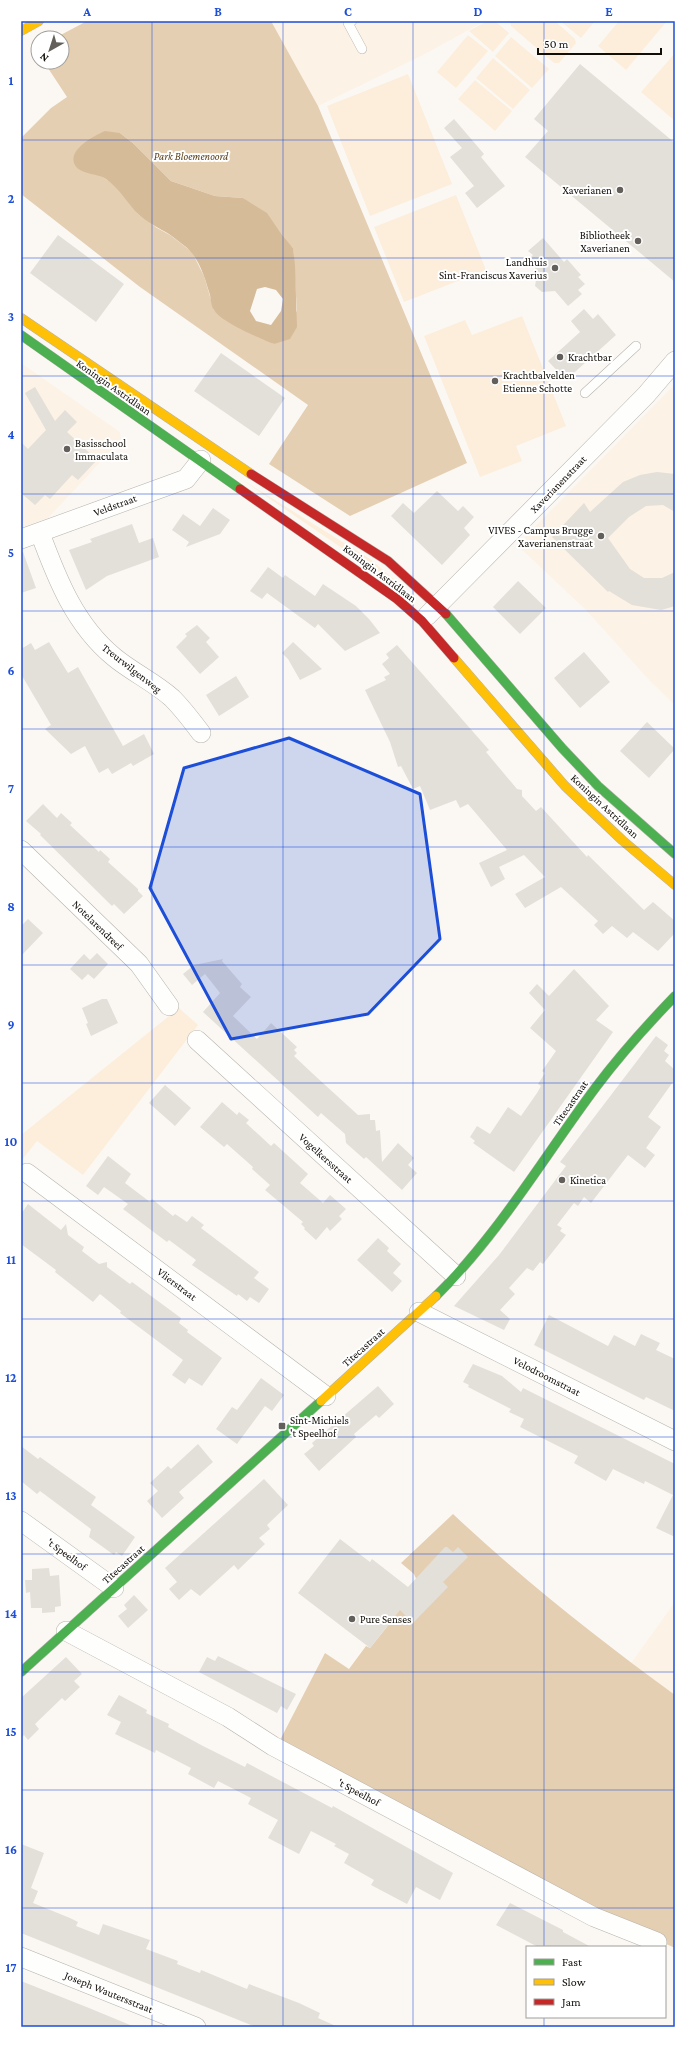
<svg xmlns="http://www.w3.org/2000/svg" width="696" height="2048" viewBox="0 0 696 2048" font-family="'Crimson Pro',serif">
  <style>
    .built { fill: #fcf2e5 }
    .green { fill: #fceedb }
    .forest { fill: #e5cfb2; fill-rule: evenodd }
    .water { fill: #d6bb98; fill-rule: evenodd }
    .building { fill: #e3dfd9 }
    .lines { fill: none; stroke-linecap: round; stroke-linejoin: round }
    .lane-casing { stroke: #b6b2ad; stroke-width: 10 }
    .street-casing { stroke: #b6b2ad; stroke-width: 20 }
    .fast-casing { stroke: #b6b2ad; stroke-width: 10 }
    .slow-casing { stroke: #b6b2ad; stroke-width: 10 }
    .jam-casing { stroke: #b6b2ad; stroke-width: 10 }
    .lane { stroke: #fefefd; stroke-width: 9 }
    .street { stroke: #fefefd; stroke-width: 19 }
    .fast { stroke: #4caf50; stroke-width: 9 }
    .slow { stroke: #ffc107; stroke-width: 9 }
    .jam { stroke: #c62828; stroke-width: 9 }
    .marked { fill: #1d4ed8; fill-opacity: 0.2; stroke: #1d4ed8; stroke-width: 3; stroke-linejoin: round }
    .grid { fill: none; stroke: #1d4ed8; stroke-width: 1; stroke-opacity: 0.55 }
    .poi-dot { fill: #635f5a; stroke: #fff; stroke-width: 1.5 }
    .labels { text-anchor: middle; stroke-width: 4; stroke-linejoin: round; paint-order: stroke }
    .park-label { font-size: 11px; font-style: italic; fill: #5b411b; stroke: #fff }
    .poi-label { font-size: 11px; fill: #110d07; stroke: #fff; text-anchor: start }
    .street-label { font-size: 11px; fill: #110d07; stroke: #fff }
    .neatline { fill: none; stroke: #1d4ed8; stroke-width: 1.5 }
    .grid-label { font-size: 13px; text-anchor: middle; font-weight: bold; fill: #1d4ed8 }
  </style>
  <rect width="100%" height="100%" fill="#fbf8f4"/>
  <path class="built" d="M 271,21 L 485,21 L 423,55 L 318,106 Z
    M 21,363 L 120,432 L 121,440 L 48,518 L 21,528 Z
    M 675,384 L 675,705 L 650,681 L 586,610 L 517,545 Z
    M 675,1602 L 675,1695 L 631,1663 Z"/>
  <path class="green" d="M 487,21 L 495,21 L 509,33 L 493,52 L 469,31 Z
    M 510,21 L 555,21 L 575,39 L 576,43 L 559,63 L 554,63 L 511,26 Z
    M 560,21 L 595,21 L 581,38 Z
    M 619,21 L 667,21 L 626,70 L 598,46 Z
    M 468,35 L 488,51 L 456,88 L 437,72 Z
    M 511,37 L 549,69 L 532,88 L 495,56 Z
    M 675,53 L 675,121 L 641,92 Z
    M 493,58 L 530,90 L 513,109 L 476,78 Z
    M 408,74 L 452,184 L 370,216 L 327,106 Z
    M 475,80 L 512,111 L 495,131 L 458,99 Z
    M 456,195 L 486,270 L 404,302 L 374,227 Z
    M 522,316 L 566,426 L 516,446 L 522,461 L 480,477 L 424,336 L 465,320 L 472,335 Z
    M 241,479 L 370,559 L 404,588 L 403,590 Z
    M 179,1008 L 198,1025 L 83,1175 L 37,1141 L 21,1161 L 21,1135 Z"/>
  <path class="forest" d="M 87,21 L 271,21 L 318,106 L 467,463 L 350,516 L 269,464 L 308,405 L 140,287 L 21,194 L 21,138 L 51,108 L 67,97 L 44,62 L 62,62 L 62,38 L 55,38 ZM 120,133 L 134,144 L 171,181 L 215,196 L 243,198 L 293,248 L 297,311 L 274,344 L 222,317 L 214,310 L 204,276 L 192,252 L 170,235 L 157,228 L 139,215 L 116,186 L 103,177 Z
    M 453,1514 C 522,1579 598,1639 675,1695 L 675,1948 L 593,1911 L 278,1744 L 325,1653 L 349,1669 L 366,1646 L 370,1648 L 386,1628 L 417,1581 L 414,1574 L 401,1563 Z"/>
  <path class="water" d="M 105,131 L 120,133 L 134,144 L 171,181 L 215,196 L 243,198 L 267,213 L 282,235 L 293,248 L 295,265 L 297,327 L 290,339 L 274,344 C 260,338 222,323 214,310 C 211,306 211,300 210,295 C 205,279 200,259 186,247 C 180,243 175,238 169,234 C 159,228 148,223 139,215 C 127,203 120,189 106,179 C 98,173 78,175 74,163 C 69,149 95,135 105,131 ZM 265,287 L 276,290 L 283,299 L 281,311 L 271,325 L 256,321 L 250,311 L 257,289 Z"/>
  <path class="building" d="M 580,64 L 675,143 L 675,282 L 525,157 L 548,131 L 534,119 Z
    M 454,119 L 484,154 L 481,157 L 505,186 L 477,208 L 465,193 L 474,186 L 450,157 L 462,148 L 444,128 Z
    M 58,235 L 124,284 L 96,322 L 30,273 Z
    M 543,238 L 564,262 L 567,259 L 581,275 L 578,277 L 585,284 L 578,290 L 582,294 L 568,306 L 555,291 L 542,292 L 535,286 L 536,280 L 541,275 L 528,260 L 533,255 L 528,251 Z
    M 584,309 L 593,319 L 598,314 L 616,335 L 566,380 L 548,361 L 580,332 L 571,321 Z
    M 221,353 L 285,398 L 259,436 L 194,391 Z
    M 35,387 L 55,421 L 65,410 L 77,422 L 67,432 L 97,460 L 78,480 L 72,475 L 50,499 L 45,495 L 35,505 L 21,493 L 21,442 L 28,449 L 46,430 L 25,393 Z
    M 657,472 L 675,474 L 675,512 L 663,505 L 646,506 L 629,517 L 608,538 L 630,569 L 644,578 L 662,578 L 675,572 L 675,606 L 661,610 L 632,605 L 609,591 L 608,592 L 552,537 L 584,503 L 590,512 L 623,482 L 640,475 Z
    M 437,491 L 458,511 L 463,506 L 474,517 L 464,528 L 470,535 L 442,565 L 391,516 L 403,503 L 414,513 Z
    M 213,508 L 230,520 L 220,534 L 186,547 L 189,542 L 172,530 L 183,514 L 200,526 Z
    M 132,524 L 139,543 L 153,538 L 159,557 L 107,576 L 86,590 L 69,550 L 92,542 L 90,539 Z
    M 21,552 L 23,552 L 36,588 L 21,593 Z
    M 268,567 L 283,578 L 285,575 L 315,596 L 323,584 L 356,606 L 369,619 L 380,633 L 345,651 L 318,624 L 315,628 L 267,593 L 262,599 L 250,591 Z
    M 518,581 L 546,608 L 520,634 L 493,607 Z
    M 197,625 L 210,638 L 206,642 L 219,657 L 200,674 L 176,647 L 187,636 L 185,634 Z
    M 49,642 L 68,673 L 78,667 L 123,746 L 144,734 L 154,754 L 133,766 L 131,763 L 112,774 L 108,768 L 99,773 L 85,746 L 71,754 L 45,729 L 51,725 L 21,674 L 21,649 L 31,643 L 35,650 Z
    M 293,642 L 322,669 L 300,680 L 288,659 L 282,653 Z
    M 397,645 L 489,750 L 486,752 L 517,789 L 522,790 L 522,796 L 536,811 L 541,807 L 587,857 L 588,855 L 644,910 L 653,902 L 675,921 L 675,933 L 658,951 L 633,932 L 627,938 L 612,926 L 603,934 L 594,925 L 598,921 L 561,887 L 525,908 L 515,894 L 545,877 L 524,855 L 499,867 L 505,879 L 491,887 L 479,863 L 507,850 L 468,804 L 460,808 L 456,800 L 430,810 L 420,786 L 413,789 L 401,766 L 398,767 L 390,742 L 365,690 L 386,680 L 384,677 L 390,674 L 382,664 L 389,658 L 386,654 Z
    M 584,652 L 610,682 L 580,708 L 554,678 Z
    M 236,676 L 249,697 L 219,716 L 206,695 Z
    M 647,722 L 675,749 L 649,778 L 620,751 Z
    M 43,804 L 57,818 L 61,813 L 72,823 L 70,825 L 99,852 L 100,850 L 110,859 L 108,862 L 138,889 L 138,891 L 143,896 L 124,914 L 114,904 L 112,906 L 40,835 L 41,834 L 26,821 Z
    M 28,919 L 43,933 L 21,956 L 21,926 Z
    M 97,953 L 108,964 L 94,979 L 88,974 L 82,980 L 70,969 L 84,954 L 90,960 Z
    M 223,959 L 222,961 L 242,984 L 240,987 L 251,997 L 233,1016 L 257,1039 L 271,1023 L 297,1047 L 294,1050 L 297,1053 L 294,1056 L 312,1073 L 358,1115 L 370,1114 L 370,1120 L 375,1120 L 376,1131 L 380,1130 L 382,1162 L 398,1143 L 414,1158 L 408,1165 L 417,1173 L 402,1190 L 366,1157 L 364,1159 L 346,1143 L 345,1134 L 321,1113 L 318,1117 L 203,1012 L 220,993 L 205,974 L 192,985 L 183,974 L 194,965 Z
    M 574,969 L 609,1006 L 596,1020 L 613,1032 L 514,1172 L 473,1143 L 475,1141 L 470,1137 L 477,1126 L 490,1134 L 508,1107 L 521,1116 L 537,1093 L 541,1086 L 538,1084 L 545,1073 L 542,1071 L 556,1051 L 530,1028 L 545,1010 L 529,993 L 537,984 L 549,996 Z
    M 102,999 L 107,999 L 118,1023 L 91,1036 L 86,1024 L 88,1023 L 82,1008 Z
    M 656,1036 L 668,1045 L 664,1051 L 669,1055 L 665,1061 L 675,1070 L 675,1079 L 648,1117 L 661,1127 L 646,1148 L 655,1155 L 645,1168 L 628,1155 L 591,1203 L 584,1197 L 578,1206 L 574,1203 L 557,1225 L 562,1228 L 560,1231 L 566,1235 L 543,1264 L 540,1262 L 533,1271 L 527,1268 L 509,1288 L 515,1294 L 500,1310 L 510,1319 L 504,1330 L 454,1306 L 499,1255 L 566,1166 L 560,1162 Z
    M 165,1085 L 191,1108 L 175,1126 L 149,1103 Z
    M 222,1102 L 237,1115 L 239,1112 L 249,1120 L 246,1123 L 271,1146 L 274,1143 L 308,1174 L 300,1183 L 323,1203 L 330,1195 L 346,1209 L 339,1216 L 342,1219 L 330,1231 L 327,1227 L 316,1240 L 304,1229 L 305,1228 L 301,1224 L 303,1222 L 265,1190 L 270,1185 L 252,1169 L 253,1167 L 227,1144 L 224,1147 L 200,1127 Z
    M 108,1156 L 131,1174 L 125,1183 L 150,1202 L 152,1199 L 173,1216 L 175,1214 L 187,1222 L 192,1216 L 204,1225 L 201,1228 L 259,1272 L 254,1278 L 269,1289 L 259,1303 L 250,1297 L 247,1301 L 238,1294 L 237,1296 L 192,1265 L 196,1260 L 169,1240 L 167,1242 L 123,1209 L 128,1204 L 104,1187 L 98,1195 L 86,1186 Z
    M 28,1204 L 61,1230 L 66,1224 L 68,1235 L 84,1247 L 82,1251 L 99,1264 L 107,1262 L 107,1267 L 130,1284 L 132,1282 L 181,1318 L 179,1323 L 188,1330 L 187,1332 L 222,1358 L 202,1386 L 189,1378 L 185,1384 L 172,1375 L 183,1360 L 120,1313 L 121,1311 L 100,1294 L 93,1302 L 55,1272 L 56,1270 L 21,1244 L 21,1214 Z
    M 378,1238 L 389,1248 L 387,1251 L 401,1264 L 393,1273 L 402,1281 L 392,1292 L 357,1260 Z
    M 549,1315 L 608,1346 L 614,1335 L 635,1346 L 641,1334 L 660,1343 L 656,1350 L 675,1359 L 675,1411 L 646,1397 L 644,1400 L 534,1345 Z
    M 473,1364 L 502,1376 L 521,1392 L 523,1388 L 675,1464 L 675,1537 L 656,1528 L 673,1495 L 645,1481 L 644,1484 L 613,1469 L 606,1481 L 574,1463 L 578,1456 L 520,1427 L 524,1419 L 509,1412 L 511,1409 L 468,1387 L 469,1385 L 463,1382 Z
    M 261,1378 L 284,1395 L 272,1411 L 265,1406 L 237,1444 L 216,1429 L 232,1407 L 237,1410 Z
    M 378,1386 L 394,1404 L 379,1418 L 376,1415 L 354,1434 L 356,1437 L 319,1471 L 304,1454 L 314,1446 L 312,1443 Z
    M 198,1444 L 213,1462 L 179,1492 L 184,1498 L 162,1518 L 147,1501 L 158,1491 L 150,1483 L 168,1466 L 171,1469 Z
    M 21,1446 L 38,1459 L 40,1457 L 96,1497 L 91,1505 L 135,1537 L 122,1556 L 116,1552 L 114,1555 L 89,1537 L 91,1529 L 40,1491 L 37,1494 L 21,1481 Z
    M 264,1479 L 288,1505 L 267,1525 L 270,1529 L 259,1538 L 265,1544 L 238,1570 L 234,1565 L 200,1596 L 191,1589 L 179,1600 L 169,1589 L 177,1582 L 165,1568 Z
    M 340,1539 L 370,1562 L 372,1559 L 408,1587 L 445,1547 L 447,1547 L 453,1552 L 458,1547 L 468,1557 L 443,1582 L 448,1587 L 413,1623 L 400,1610 L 370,1648 L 298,1593 Z
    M 49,1568 L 50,1576 L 59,1575 L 61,1606 L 55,1607 L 55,1612 L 42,1613 L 42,1608 L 31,1608 L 30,1592 L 26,1593 L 25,1580 L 32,1580 L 32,1569 Z
    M 134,1595 L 148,1610 L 128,1628 L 118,1616 L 127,1609 L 124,1605 Z
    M 218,1656 L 296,1694 L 287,1710 L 281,1706 L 277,1713 L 199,1672 L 207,1657 L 215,1661 Z
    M 66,1657 L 82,1674 L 74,1681 L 80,1687 L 65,1701 L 62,1698 L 35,1724 L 39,1729 L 28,1740 L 24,1735 L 21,1738 L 21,1698 Z
    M 119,1695 L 147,1710 L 146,1713 L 169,1724 L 168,1727 L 203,1746 L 245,1767 L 247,1763 L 332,1808 L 333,1806 L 453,1873 L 440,1900 L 416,1887 L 407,1904 L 371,1885 L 374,1880 L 344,1863 L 349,1854 L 334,1846 L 336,1844 L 311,1831 L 299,1854 L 268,1838 L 278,1820 L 248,1804 L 251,1798 L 218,1781 L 214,1788 L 188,1774 L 191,1768 L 156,1750 L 155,1753 L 115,1734 L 121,1722 L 107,1715 Z
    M 21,1844 L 44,1853 L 31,1888 L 38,1891 L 33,1903 L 70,1918 L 78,1922 L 76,1926 L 99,1935 L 103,1924 L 150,1940 L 146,1949 L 178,1961 L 177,1964 L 200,1973 L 201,1970 L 247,1989 L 249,1984 L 299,2003 L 320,2013 L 318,2018 L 338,2027 L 256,2027 L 21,1933 Z
    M 510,1903 L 563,1930 L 563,1932 L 591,1947 L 538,1947 L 496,1925 Z
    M 21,1981 L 89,2008 L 135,2027 L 21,2027 Z"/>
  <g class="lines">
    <g class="lane-casing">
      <path id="lane" d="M 352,21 L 348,23 L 362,49
        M 585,393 L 636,346"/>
    </g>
    <g class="street-casing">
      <path id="street" d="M 40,533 C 57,579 75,625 114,657 C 132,672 154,682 172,698 C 183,709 192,721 201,733
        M 21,539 L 186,479 L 201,460
        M 427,616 L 646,395 L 675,361
        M 21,850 L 139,964 L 169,1006
        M 197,1040 L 456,1276
        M 27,1173 L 326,1396
        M 419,1312 L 675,1441
        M 21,1521 L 114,1588
        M 66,1631 L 228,1717 L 273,1746 L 594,1917 L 657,1942
        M 21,1957 L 196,2027"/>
    </g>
    <g class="fast-casing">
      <path id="fast" d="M 21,335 L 240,489
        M 446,614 L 562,748 L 598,786 L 675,854
        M 436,1296 C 499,1234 543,1158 596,1087 C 620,1055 647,1025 675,996
        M 21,1672 L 321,1401"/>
    </g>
    <g class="slow-casing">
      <path id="slow" d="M 21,31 L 39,21
        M 21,318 L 251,474
        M 454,658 L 565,786 L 622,840 L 675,885
        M 321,1401 L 436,1296"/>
    </g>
    <g class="jam-casing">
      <path id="jam" d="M 251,474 L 388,561 L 446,614
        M 240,489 L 397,599 L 422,621 L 454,658"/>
    </g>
    <use href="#lane" class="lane"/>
    <use href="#street" class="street"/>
    <use href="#fast" class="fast"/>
    <use href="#slow" class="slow"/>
    <use href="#jam" class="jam"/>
  </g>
  <path class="marked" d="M 289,738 L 420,794 L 440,939 L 368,1014 L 231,1039 L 150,888 L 184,768 Z"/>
  <path class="grid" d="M 152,21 L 152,2027M 283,21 L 283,2027M 413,21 L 413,2027M 544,21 L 544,1947M 21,140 L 675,140M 21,258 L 675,258M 21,376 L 675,376M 21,494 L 675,494M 21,611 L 675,611M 21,729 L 675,729M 21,847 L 675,847M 21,965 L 675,965M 21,1083 L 675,1083M 21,1201 L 675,1201M 21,1319 L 675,1319M 21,1437 L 675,1437M 21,1554 L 675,1554M 21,1672 L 675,1672M 21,1790 L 675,1790M 21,1908 L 675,1908M 544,2017 L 544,2027"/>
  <g class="poi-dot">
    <circle cx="620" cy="190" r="4"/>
    <circle cx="638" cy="241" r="4"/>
    <circle cx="555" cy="268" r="4"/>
    <circle cx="560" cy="357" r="4"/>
    <circle cx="495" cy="381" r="4"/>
    <circle cx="67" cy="449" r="4"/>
    <circle cx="601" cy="536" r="4"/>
    <circle cx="562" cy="1180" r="4"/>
    <rect x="278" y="1422" width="8" height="8" rx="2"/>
    <circle cx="352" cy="1619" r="4"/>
  </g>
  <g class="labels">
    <g class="park-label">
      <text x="191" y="160">Park Bloemenoord</text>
    </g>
    <g class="poi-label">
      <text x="612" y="194" text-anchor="end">Xaverianen</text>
      <text x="630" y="239" text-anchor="end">Bibliotheek<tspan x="630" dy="13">Xaverianen</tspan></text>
      <text x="547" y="266" text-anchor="end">Landhuis<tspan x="547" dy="13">Sint-Franciscus Xaverius</tspan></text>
      <text x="568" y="361">Krachtbar</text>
      <text x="503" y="379">Krachtbalvelden<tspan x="503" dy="13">Etienne Schotte</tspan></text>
      <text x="75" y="447">Basisschool<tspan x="75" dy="13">Immaculata</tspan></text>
      <text x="593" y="534" text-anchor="end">VIVES - Campus Brugge<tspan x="593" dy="13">Xaverianenstraat</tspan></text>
      <text x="570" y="1184">Kinetica</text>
      <text x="290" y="1424">Sint-Michiels<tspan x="290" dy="13">'t Speelhof</tspan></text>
      <text x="360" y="1623">Pure Senses</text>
    </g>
    <g class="street-label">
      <text transform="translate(114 387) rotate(35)" y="4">Koningin Astridlaan</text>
      <text transform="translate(558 484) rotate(-46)" y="4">Xaverianenstraat</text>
      <text transform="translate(115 505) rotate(-20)" y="4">Veldstraat</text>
      <text transform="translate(380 573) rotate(37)" y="4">Koningin Astridlaan</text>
      <text transform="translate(132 668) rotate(38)" y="4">Treurwilgenweg</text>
      <text transform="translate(605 806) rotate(43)" y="4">Koningin Astridlaan</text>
      <text transform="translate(98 925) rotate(44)" y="4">Notelarendreef</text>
      <text transform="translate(570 1103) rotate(-55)" y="4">Titecastraat</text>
      <text transform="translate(326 1158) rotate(42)" y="4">Vogelkersstraat</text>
      <text transform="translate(177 1284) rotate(37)" y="4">Vlierstraat</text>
      <text transform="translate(363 1347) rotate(-42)" y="4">Titecastraat</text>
      <text transform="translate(547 1376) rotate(27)" y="4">Velodroomstraat</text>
      <text transform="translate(67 1554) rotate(36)" y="4">'t Speelhof</text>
      <text transform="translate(123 1564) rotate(-42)" y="4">Titecastraat</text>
      <text transform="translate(359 1792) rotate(28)" y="4">'t Speelhof</text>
      <text transform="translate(109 1992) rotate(22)" y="4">Joseph Wautersstraat</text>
    </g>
  </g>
  <rect width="696" height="2048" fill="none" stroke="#ffffff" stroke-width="44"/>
  <rect x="526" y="1946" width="140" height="72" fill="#ffffff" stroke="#a09e9c"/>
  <rect x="534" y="1959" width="20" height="6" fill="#4caf50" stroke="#a09e9c"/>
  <text x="562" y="1966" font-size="12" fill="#110d07">Fast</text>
  <rect x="534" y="1979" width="20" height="6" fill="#ffc107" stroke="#a09e9c"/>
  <text x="562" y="1986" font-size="12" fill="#110d07">Slow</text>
  <rect x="534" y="1999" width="20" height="6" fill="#c62828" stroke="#a09e9c"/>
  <text x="562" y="2006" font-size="12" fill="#110d07">Jam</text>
  <g transform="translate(50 50) rotate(219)"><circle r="19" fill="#ffffff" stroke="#a09e9c"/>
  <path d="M0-3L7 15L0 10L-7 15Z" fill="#635f5a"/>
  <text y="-6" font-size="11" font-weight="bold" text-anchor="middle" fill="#110d07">N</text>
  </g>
  <path d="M538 48v6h123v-6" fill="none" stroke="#110d07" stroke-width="2"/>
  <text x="544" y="48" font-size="12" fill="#110d07" stroke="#ffffff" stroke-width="3" paint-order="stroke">50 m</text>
  <rect x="22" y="22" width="652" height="2004" class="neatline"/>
  <g class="grid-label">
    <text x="87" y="16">A</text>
    <text x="218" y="16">B</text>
    <text x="348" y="16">C</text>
    <text x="478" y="16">D</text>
    <text x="609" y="16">E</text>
    <text x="11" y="85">1</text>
    <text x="11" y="203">2</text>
    <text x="11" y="321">3</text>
    <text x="11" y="439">4</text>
    <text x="11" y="557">5</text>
    <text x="11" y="675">6</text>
    <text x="11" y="793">7</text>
    <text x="11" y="911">8</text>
    <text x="11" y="1029">9</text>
    <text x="11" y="1146">10</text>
    <text x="11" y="1264">11</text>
    <text x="11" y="1382">12</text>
    <text x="11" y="1500">13</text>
    <text x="11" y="1618">14</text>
    <text x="11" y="1736">15</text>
    <text x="11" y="1854">16</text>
    <text x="11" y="1972">17</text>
  </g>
</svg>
